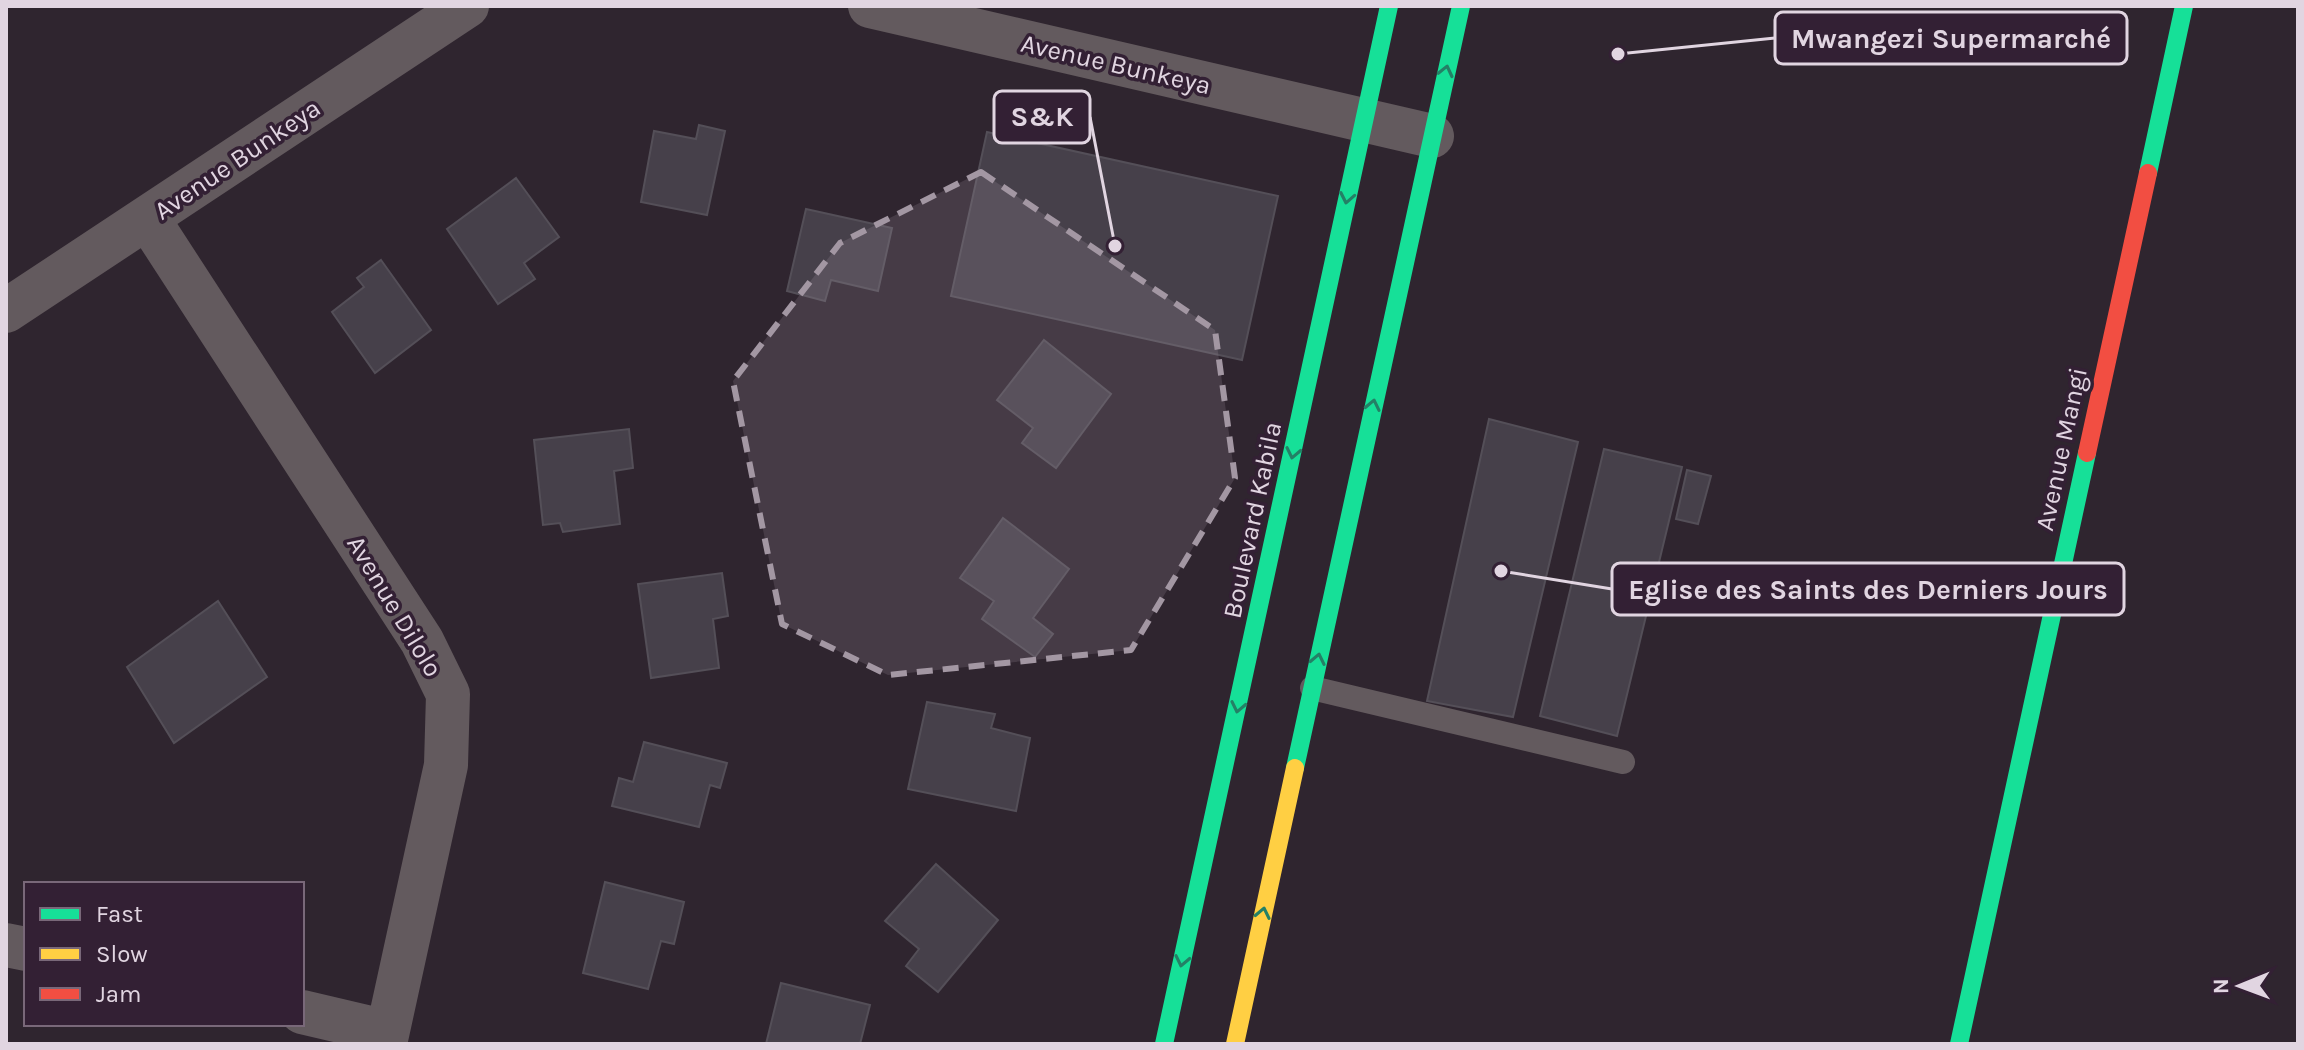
<svg xmlns="http://www.w3.org/2000/svg" width="2304" height="1050" viewBox="0 0 2304 1050" font-family="Karla,sans-serif">
  <style>
    .building { fill: #46404a; stroke: #544f58; stroke-width: 2 }
    .lines { fill: none; stroke-linecap: round; stroke-linejoin: round }
    .lane { stroke: #635a5e; stroke-width: 24 }
    .street { stroke: #635a5e; stroke-width: 44 }
    .fast { stroke: #16e098; stroke-width: 18 }
    .slow { stroke: #ffcf43; stroke-width: 18 }
    .jam { stroke: #f24e42; stroke-width: 18 }
    .oneway { stroke: #248066 }
    .marked { fill: #a397a3; fill-opacity: 0.2; stroke: #a397a3; stroke-width: 6; stroke-dasharray: 16 10; stroke-linejoin: round }
    .labels { text-anchor: middle; stroke-width: 7; stroke-linejoin: round; paint-order: stroke }
    .street-label { font-size: 26px; fill: #e1d5e1; stroke: #332034 }
    .leader { fill: none; stroke: #e1d5e1; stroke-width: 3 }
    .callout-dot { fill: #e1d5e1; stroke: #332034; stroke-width: 3 }
    .callout { fill: #332034; stroke: #e1d5e1; stroke-width: 3 }
    .callout-label { font-size: 28px; text-anchor: middle; font-weight: bold; fill: #e1d5e1 }
  </style>
  <rect width="100%" height="100%" fill="#2f252f"/>
  <path class="building" d="M 699,125 L 725,131 L 707,215 L 641,202 L 654,131 L 696,139 Z
    M 987,132 L 1278,196 L 1242,360 L 951,296 Z
    M 516,178 L 559,237 L 524,263 L 535,279 L 498,304 L 447,229 Z
    M 806,209 L 892,228 L 878,291 L 831,280 L 825,301 L 787,291 Z
    M 381,260 L 431,330 L 375,373 L 332,312 L 364,287 L 357,278 Z
    M 1044,340 L 1111,394 L 1056,468 L 1022,443 L 1033,428 L 997,400 Z
    M 1489,419 L 1578,442 L 1513,717 L 1427,701 Z
    M 629,429 L 633,468 L 614,471 L 620,524 L 563,532 L 560,523 L 543,525 L 534,440 Z
    M 1604,449 L 1682,467 L 1617,736 L 1540,716 Z
    M 1687,470 L 1711,476 L 1698,524 L 1676,519 Z
    M 1003,518 L 1069,569 L 1033,618 L 1053,634 L 1035,657 L 982,619 L 994,601 L 960,578 Z
    M 722,573 L 728,616 L 713,619 L 719,668 L 651,678 L 638,584 Z
    M 218,601 L 267,677 L 174,743 L 127,667 Z
    M 927,702 L 995,714 L 991,728 L 1030,738 L 1016,811 L 908,789 Z
    M 644,742 L 727,763 L 720,788 L 710,785 L 699,827 L 612,806 L 619,778 L 633,782 Z
    M 936,864 L 998,920 L 938,992 L 906,966 L 919,949 L 885,921 Z
    M 605,882 L 684,902 L 674,944 L 661,941 L 648,989 L 583,973 Z
    M 781,983 L 870,1005 L 860,1044 L 766,1044 Z"/>
  <g class="lines">
    <path class="lane" d="M 1312,688 L 1623,762"/>
    <path class="street" d="M 870,6 L 1432,136
      M 148,219 L 422,641 L 448,694 L 446,765 L 385,1044
      M 6,311 L 467,6
      M 6,945 L 26,949
      M 302,1012 L 387,1032"/>
    <path class="fast" d="M 2148,173 L 2184,6
      M 1295,768 L 1461,6
      M 1164,1044 L 1389,6
      M 1959,1044 L 2087,453"/>
    <path class="slow" d="M 1235,1044 L 1295,768"/>
    <path class="jam" d="M 2087,453 L 2148,173"/>
  </g>
  <defs><path id="oneway-chevron" d="M-2-3.5L2.5 0L-2 3.5" fill="none" stroke-width="1.6" stroke-linecap="round" stroke-linejoin="round" transform="scale(2)"/></defs>
  <g class="oneway">
    <use href="#oneway-chevron" transform="translate(1446 71) rotate(-77)"/>
    <use href="#oneway-chevron" transform="translate(1347 198) rotate(101)"/>
    <use href="#oneway-chevron" transform="translate(1373 405) rotate(-78)"/>
    <use href="#oneway-chevron" transform="translate(1293 453) rotate(102)"/>
    <use href="#oneway-chevron" transform="translate(1318 659) rotate(-78)"/>
    <use href="#oneway-chevron" transform="translate(1238 707) rotate(102)"/>
    <use href="#oneway-chevron" transform="translate(1263 913) rotate(-78)"/>
    <use href="#oneway-chevron" transform="translate(1182 961) rotate(102)"/>
  </g>
  <path class="marked" d="M 981,172 L 1215,330 L 1235,478 L 1131,650 L 888,675 L 782,624 L 733,381 L 840,243 Z"/>
  <g class="labels">
    <g class="street-label">
      <text transform="translate(1116 64) rotate(13)" y="9">Avenue Bunkeya</text>
      <text transform="translate(237 159) rotate(-34)" y="9">Avenue Bunkeya</text>
      <text transform="translate(2061 449) rotate(-78)" y="9">Avenue Mangi</text>
      <text transform="translate(1252 520) rotate(-78)" y="9">Boulevard Kabila</text>
      <text transform="translate(395 606) rotate(59)" y="9">Avenue Dilolo</text>
    </g>
  </g>
  <path class="leader" d="M1618 54L1775 38M1115 246L1090 117M1501 571L1612 589"/>
  <g class="callout-dot">
    <circle cx="1618" cy="54" r="8"/>
    <circle cx="1115" cy="246" r="8"/>
    <circle cx="1501" cy="571" r="8"/>
  </g>
  <g class="callout">
    <rect x="1775" y="12" width="352" height="52" rx="8"/>
    <rect x="994" y="91" width="96" height="52" rx="8"/>
    <rect x="1612" y="563" width="512" height="52" rx="8"/>
  </g>
  <g class="callout-label">
    <text x="1951" y="48">Mwangezi Supermarché</text>
    <text x="1042" y="126">S&amp;K</text>
    <text x="1868" y="599">Eglise des Saints des Derniers Jours</text>
  </g>
  <rect width="2304" height="1050" fill="none" stroke="#e1d5e1" stroke-width="16"/>
  <rect x="24" y="882" width="280" height="144" fill="#332034" stroke="#796879" stroke-width="2"/>
  <rect x="40" y="908" width="40" height="12" fill="#16e098" stroke="#796879" stroke-width="2"/>
  <text x="96" y="922" font-size="24" fill="#e1d5e1">Fast</text>
  <rect x="40" y="948" width="40" height="12" fill="#ffcf43" stroke="#796879" stroke-width="2"/>
  <text x="96" y="962" font-size="24" fill="#e1d5e1">Slow</text>
  <rect x="40" y="988" width="40" height="12" fill="#f24e42" stroke="#796879" stroke-width="2"/>
  <text x="96" y="1002" font-size="24" fill="#e1d5e1">Jam</text>
  <g transform="translate(2240 986) rotate(269)" stroke="#332034" stroke-width="6" paint-order="stroke">
  <path d="M0-6L14 30L0 20L-14 30Z" fill="#e1d5e1"/>
  <text y="-12" font-size="22" font-weight="bold" text-anchor="middle" fill="#e1d5e1">N</text>
  </g>
</svg>
